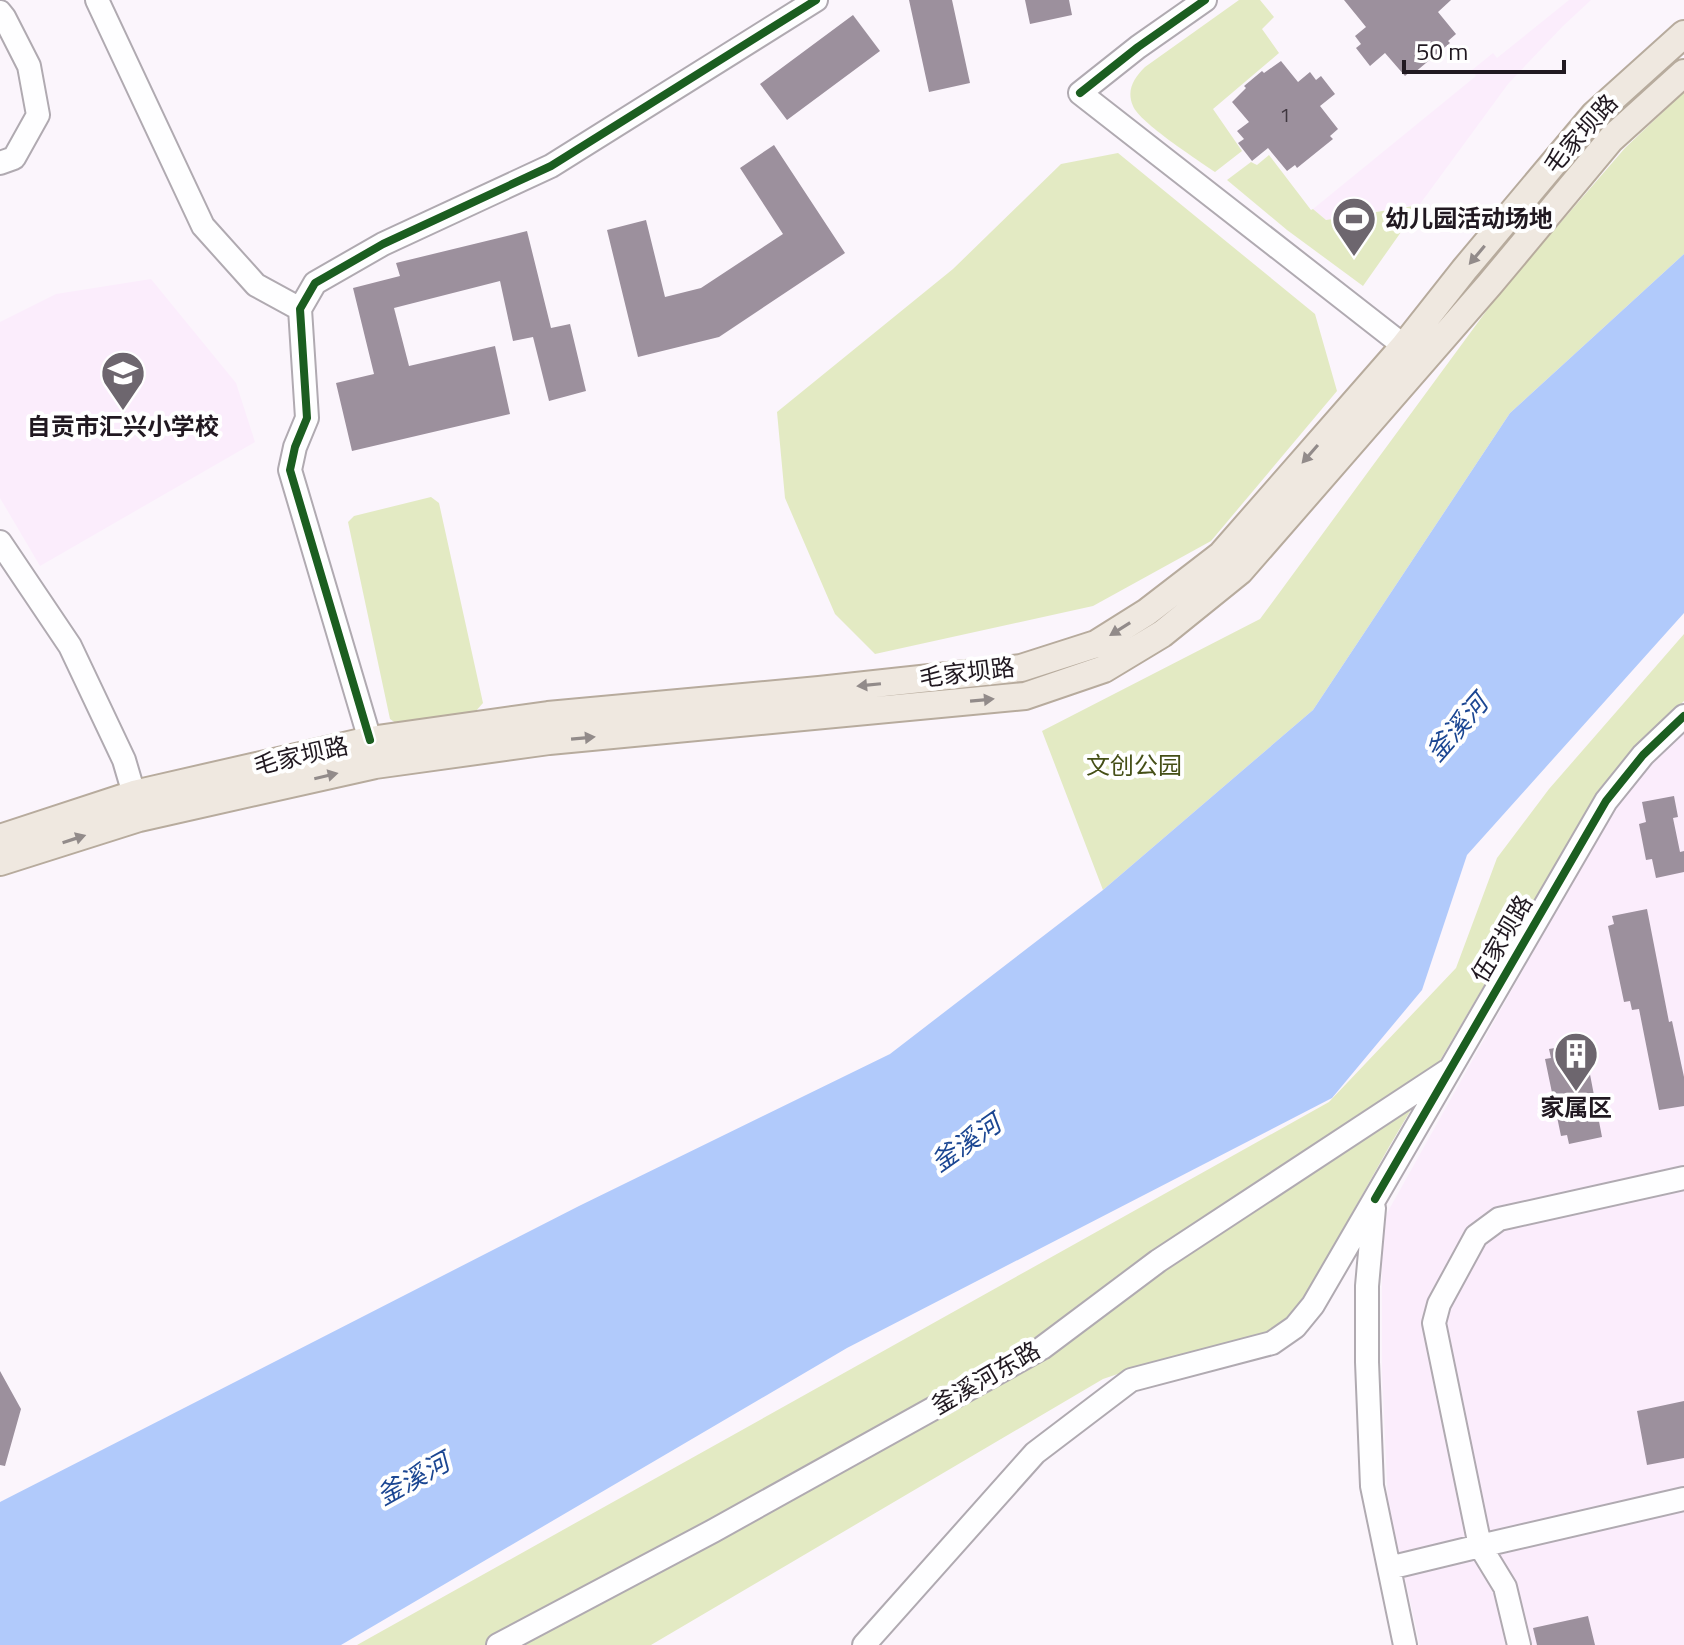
<svg xmlns="http://www.w3.org/2000/svg" width="1684" height="1645" viewBox="0 0 1684 1645" font-family="'Titillium Web','Noto Sans SC',sans-serif">
  <style>
    .built { fill: #fbedfc }
    .green { fill: #e3eac3 }
    .water { fill: #b1cafb }
    .building { fill: #9c909d }
    .lines { fill: none; stroke-linecap: round; stroke-linejoin: round }
    .minor-casing { stroke: #b0aab1; stroke-width: 26 }
    .major-casing { stroke: #b7ab9d; stroke-width: 30 }
    .minor { stroke: #fefeff; stroke-width: 22 }
    .major { stroke: #efe8e0; stroke-width: 26 }
    .cycleway-casing { stroke: #fff; stroke-width: 13 }
    .cycleway { stroke: #1b5e20; stroke-width: 8 }
    .oneway { fill: #928b8a }
    .labels { text-anchor: middle; stroke-width: 8; stroke-linejoin: round; paint-order: stroke }
    .number-label { font-size: 20px; fill: #403740 }
    .street-label { font-size: 24px; fill: #211921; stroke: #fff }
    .poi-label { font-size: 24px; font-weight: bold; fill: #211921; stroke: #fff }
    .park-label { font-size: 24px; fill: #454f16; stroke: #fff }
    .water-label { font-size: 26px; font-style: italic; fill: #1b4692; stroke: #fff }
  </style>
  <rect width="100%" height="100%" fill="#fbf5fc"/>
  <path class="built" d="M 1569,0 L 1591,0 L 1562,27 L 1508,84 L 1420,204 L 1326,220 L 1313,209 L 1476,76 L 1472,70 L 1493,53 L 1497,58 Z
    M 151,279 L 236,383 L 255,442 L 40,566 L 0,498 L 0,322 L 56,294 Z
    M 1684,734 L 1684,1645 L 1420,1645 L 1388,1504 L 1382,1373 L 1382,1222 L 1623,791 Z"/>
  <path class="green" d="M 1239,0 L 1260,0 L 1274,17 L 1262,29 L 1279,53 L 1213,109 L 1242,151 L 1215,172 C 1198,160 1140,123 1133,106 C 1126,90 1134,78 1145,67 Z
    M 1684,92 L 1684,254 L 1510,413 L 1313,710 L 1103,890 L 1042,731 L 1260,619 L 1498,295 L 1625,148 Z
    M 1118,153 L 1315,314 L 1337,391 L 1211,541 L 1093,606 L 875,654 L 835,614 L 785,498 L 777,412 L 953,269 L 1061,164 Z
    M 1269,155 L 1311,210 L 1313,209 L 1326,220 L 1420,205 L 1363,286 L 1287,230 L 1227,180 L 1251,162 L 1257,165 Z
    M 431,497 L 439,503 L 483,703 L 475,712 L 400,726 L 390,719 L 348,522 L 354,516 Z
    M 1684,634 L 1684,701 L 1650,734 L 1601,787 L 1389,1147 L 1306,1295 L 1286,1320 L 1258,1338 L 1162,1359 L 1103,1379 L 651,1645 L 357,1645 L 1329,1102 L 1456,968 L 1497,858 L 1549,789 Z"/>
  <path class="water" d="M 1684,254 L 1684,613 L 1467,855 L 1422,990 L 1332,1098 L 847,1348 L 341,1645 L 0,1645 L 0,1502 L 579,1206 L 890,1054 L 1103,890 L 1313,710 L 1510,413 Z"/>
  <path class="building" d="M 909,0 L 952,0 L 970,83 L 929,92 Z
    M 1025,0 L 1069,0 L 1072,15 L 1030,24 Z
    M 1344,0 L 1451,0 L 1438,12 L 1456,34 L 1448,41 L 1450,43 L 1414,73 L 1412,70 L 1405,76 L 1385,53 L 1370,66 L 1356,48 L 1361,44 L 1355,36 L 1366,27 Z
    M 853,15 L 880,51 L 787,120 L 760,84 Z
    M 1281,61 L 1298,82 L 1310,72 L 1316,80 L 1321,76 L 1335,94 L 1320,106 L 1338,129 L 1330,136 L 1333,139 L 1297,168 L 1295,165 L 1287,171 L 1268,148 L 1252,161 L 1238,143 L 1244,139 L 1237,131 L 1249,122 L 1232,102 L 1246,88 L 1244,86 L 1262,71 L 1264,73 Z
    M 774,145 L 845,253 L 719,337 L 638,357 L 607,230 L 646,220 L 665,297 L 701,288 L 783,234 L 740,168 Z
    M 527,231 L 551,328 L 570,324 L 586,391 L 549,401 L 533,337 L 513,341 L 500,281 L 394,308 L 409,366 L 495,346 L 510,414 L 352,451 L 336,383 L 374,374 L 353,288 L 400,276 L 396,263 Z
    M 1674,796 L 1678,817 L 1673,818 L 1680,852 L 1684,851 L 1684,872 L 1656,878 L 1652,859 L 1646,860 L 1639,824 L 1646,822 L 1642,802 Z
    M 1647,909 L 1669,1022 L 1672,1021 L 1684,1077 L 1684,1106 L 1659,1110 L 1639,1009 L 1632,1010 L 1630,1001 L 1624,1002 L 1608,926 L 1614,924 L 1612,916 Z
    M 1584,1043 L 1602,1137 L 1569,1144 L 1567,1135 L 1561,1136 L 1545,1059 L 1551,1058 L 1549,1049 Z
    M 0,1371 L 21,1409 L 5,1466 L 0,1465 Z
    M 1684,1401 L 1684,1458 L 1647,1465 L 1637,1411 Z
    M 1588,1616 L 1595,1645 L 1537,1645 L 1533,1628 Z"/>
  <g class="lines">
    <g class="minor-casing">
      <path id="minor" d="M 97,0 L 203,226 L 256,285 L 300,309
        M 1205,0 L 1138,47 L 1080,93 L 1404,346
        M 0,12 L 4,17 L 29,66 L 38,115 L 14,158 L 0,163
        M 0,542 L 70,646 L 124,760 L 134,794
        M 370,740 L 290,470 L 295,447 L 307,418 L 300,309 L 315,283 L 383,244 L 551,166 L 816,0
        M 1684,1178 L 1499,1219 L 1476,1236 L 1439,1304 L 1434,1323 L 1480,1546 L 1684,1499
        M 1374,1208 L 1367,1286 L 1367,1362 L 1372,1486 L 1405,1645
        M 1389,1568 L 1480,1546 L 1505,1587 L 1519,1645
        M 498,1645 L 713,1531 L 1042,1348 L 1158,1261 L 1447,1071
        M 864,1645 L 1035,1453 L 1131,1380 L 1272,1343 L 1295,1327 L 1313,1305 L 1606,801 L 1643,755 L 1684,716"/>
    </g>
    <g class="major-casing">
      <path id="major" d="M 0,838 L 134,794 L 370,740 L 548,715 L 819,690 L 1021,668 L 1096,644 L 1147,612 L 1221,555 L 1404,346 L 1464,270 L 1594,115 L 1684,34
        M 0,862 L 139,818 L 375,765 L 549,741 L 1025,696 L 1104,669 L 1162,634 L 1240,571 L 1490,284 L 1611,139 L 1684,73"/>
    </g>
    <use href="#minor" class="minor"/>
    <use href="#major" class="major"/>
    <g class="cycleway-casing">
      <path id="cycleway" d="M 1080,93 L 1138,47 L 1205,0
        M 370,740 L 290,470 L 295,447 L 307,418 L 300,309 L 315,283 L 383,244 L 551,166 L 816,0
        M 1375,1199 L 1606,801 L 1643,755 L 1684,716"/>
    </g>
    <use href="#cycleway" class="cycleway"/>
  </g>
  <defs><path id="oneway-solid" d="M-6-.8H1V-3.2L6.5 0L1 3.2V.8H-6Z" transform="scale(2)"/></defs>
  <g class="oneway">
    <use href="#oneway-solid" transform="translate(1477 255) rotate(130)"/>
    <use href="#oneway-solid" transform="translate(1310 454) rotate(131)"/>
    <use href="#oneway-solid" transform="translate(1120 629) rotate(148)"/>
    <use href="#oneway-solid" transform="translate(869 685) rotate(174)"/>
    <use href="#oneway-solid" transform="translate(982 700) rotate(-5)"/>
    <use href="#oneway-solid" transform="translate(583 738) rotate(-5)"/>
    <use href="#oneway-solid" transform="translate(326 776) rotate(-13)"/>
    <use href="#oneway-solid" transform="translate(74 839) rotate(-18)"/>
  </g>
  <defs>
    <g id="stadium-pin" transform="scale(2.3)"><path d="M0 17L-7.5 6A9.5 9.5 0 1 1 7.5 6Z" fill="#6d666e" stroke="#fff"/><path d="M0-5a6.5 5 0 1 0 0 10a6.5 5 0 1 0 0-10ZM-3.5-1.8h7v3.6h-7Z" fill="#fff"/></g>
    <g id="school-pin" transform="scale(2.3)"><path d="M0 17L-7.5 6A9.5 9.5 0 1 1 7.5 6Z" fill="#6d666e" stroke="#fff"/><path d="M0-5L7-2L0 1L-7-2ZM-4 1L0 2.5L4 1V4Q0 6-4 4Z" fill="#fff"/></g>
    <g id="building-pin" transform="scale(2.3)"><path d="M0 17L-7.5 6A9.5 9.5 0 1 1 7.5 6Z" fill="#6d666e" stroke="#fff"/><path d="M-4-6H4V6H1V3H-1V6H-4ZM-2.5-4.3h1.7v1.8h-1.7ZM.8-4.3h1.7v1.8H.8ZM-2.5-1h1.7V.8h-1.7ZM.8-1h1.7V.8H.8Z" fill="#fff"/></g>
  </defs>
  <g fill-rule="evenodd">
    <use href="#stadium-pin" x="1354" y="219"/>
    <use href="#school-pin" x="123" y="373"/>
    <use href="#building-pin" x="1576" y="1054"/>
  </g>
  <g class="labels">
    <g class="number-label">
      <text x="1285" y="122">1</text>
    </g>
    <g class="street-label">
      <text transform="translate(1581 134) rotate(-48)" y="8">毛家坝路</text>
      <text transform="translate(967 673) rotate(-7)" y="8">毛家坝路</text>
      <text transform="translate(301 756) rotate(-13)" y="8">毛家坝路</text>
      <text transform="translate(1502 939) rotate(-60)" y="8">伍家坝路</text>
      <text transform="translate(986 1378) rotate(-30)" y="8">釜溪河东路</text>
    </g>
    <g class="poi-label">
      <text x="1385" y="227" text-anchor="start">幼儿园活动场地</text>
      <text x="123" y="435">自贡市汇兴小学校</text>
      <text x="1576" y="1116">家属区</text>
    </g>
    <g class="park-label">
      <text x="1134" y="774">文创公园</text>
    </g>
    <g class="water-label">
      <text transform="translate(1457 728) rotate(-49)" y="9">釜溪河</text>
      <text transform="translate(966 1143) rotate(-35)" y="9">釜溪河</text>
      <text transform="translate(413 1479) rotate(-29)" y="9">釜溪河</text>
    </g>
  </g>
  <path d="M1404 60v12h160v-12" fill="none" stroke="#211921" stroke-width="4"/>
  <text x="1416" y="60" font-size="24" fill="#211921" stroke="#ffffff" stroke-width="6" paint-order="stroke">50 m</text>
</svg>
